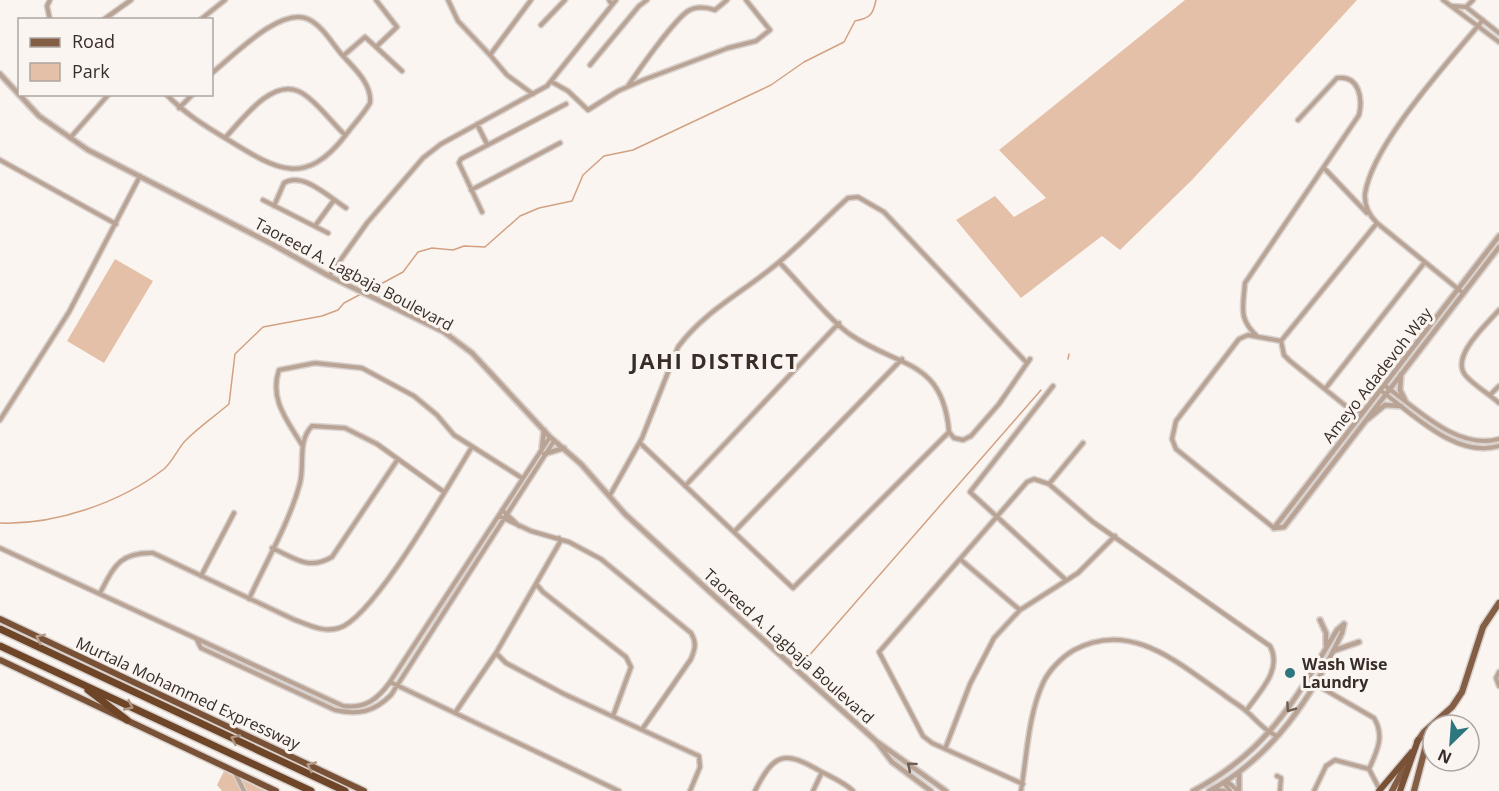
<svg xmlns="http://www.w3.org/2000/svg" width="1499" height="791" viewBox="0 0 1499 791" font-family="'Open Sans',sans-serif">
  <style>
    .green { fill: #e5c0a8 }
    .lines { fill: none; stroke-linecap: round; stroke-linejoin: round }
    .stream { stroke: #d2a181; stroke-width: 1.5 }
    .minor-casing { stroke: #d8d1cd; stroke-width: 7 }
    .tertiary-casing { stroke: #d8d1cd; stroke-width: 8 }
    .primary-casing { stroke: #d8d1cd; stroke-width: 9 }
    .trunk-casing { stroke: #d8d1cd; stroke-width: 9 }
    .motorway-casing { stroke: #d8d1cd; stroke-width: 10 }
    .minor { stroke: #b9a394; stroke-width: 4 }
    .tertiary { stroke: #b9a394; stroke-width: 4.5 }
    .primary { stroke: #835d44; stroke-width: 6 }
    .trunk { stroke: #795136; stroke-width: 6 }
    .motorway { stroke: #6f4527; stroke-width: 7 }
    .oneway { stroke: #b49b8a }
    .oneway2 { stroke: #ae9482 }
    .oneway3 { stroke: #6c5d53 }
    .poi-dot { fill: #2d767d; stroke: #fbf5f1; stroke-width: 2 }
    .labels { text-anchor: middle; stroke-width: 6; stroke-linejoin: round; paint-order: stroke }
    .street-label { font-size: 16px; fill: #392e27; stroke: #fbf5f1 }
    .poi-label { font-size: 16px; font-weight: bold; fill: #392e27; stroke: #fbf5f1; text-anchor: start }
    .district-label { font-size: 22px; font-weight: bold; letter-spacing: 1.5px; fill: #392e27; stroke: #fbf5f1 }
  </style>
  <rect width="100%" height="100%" fill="#fbf5f1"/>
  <path class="green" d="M 1185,0 L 1357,0 L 1192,180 L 1120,250 L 1102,236 L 1021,298 L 956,220 L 995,196 L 1014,217 L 1046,198 L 999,150 Z
    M 115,259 L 153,281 L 104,363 L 67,341 Z
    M 224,771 L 265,791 L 222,791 L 217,785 Z"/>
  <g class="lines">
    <path class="stream" d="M 366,292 L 403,272 L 418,252 L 432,248 L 453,250 L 464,246 L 485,247 L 520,216 L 539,208 L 572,201 L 583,175 L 604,156 L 633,150 L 771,85 L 804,62 L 844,42 L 855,21 C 870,18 873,15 876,0
      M 1068,359 L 1069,354
      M 0,523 C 55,525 120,503 164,469 C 173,461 178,448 186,440 C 199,427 215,416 229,404 L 235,354 L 263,327 L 322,316 L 338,310 L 344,303 L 361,294
      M 807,658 L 1041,390"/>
    <g class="minor-casing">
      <path id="minor" d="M 50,0 L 47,6 L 50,20
        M 376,0 L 397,27 L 376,47 L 402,71
        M 448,0 L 458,21 L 490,55
        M 531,0 L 490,55 L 507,75 L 533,94
        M 609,0 L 612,5
        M 1443,0 L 1499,42
        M 1452,6 L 1466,7 L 1499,33
        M 1466,7 L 1473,0
        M 103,20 L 131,0
        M 200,20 L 225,0
        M 541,25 L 565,0
        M 343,56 L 365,37 L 376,47
        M 590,65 L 639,6 L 647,0
        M 552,82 L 568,91 L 588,110 L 618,91 L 643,80 L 728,48 L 756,41 L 770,30 L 746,0
        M 628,86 C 638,71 674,20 688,11 C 696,6 706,7 715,10 L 727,0
        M 166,94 C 185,114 207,127 230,141 C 277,170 305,187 345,136 C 353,125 363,115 370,103 C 372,84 355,69 343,56 C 333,45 323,26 308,19 C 281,6 233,56 212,73
        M 179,108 L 193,94
        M 477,124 L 487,144
        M 70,138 L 109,94
        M 225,138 C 241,121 271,79 298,91 C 313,97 333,124 345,135
        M 0,160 L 116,224
        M 1324,168 L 1367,213
        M 471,190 L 560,143
        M 263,200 L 328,233
        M 274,206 L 284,183 C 303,171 330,198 346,208
        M 482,212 L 459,163 L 461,159 L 566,104
        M 315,226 L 334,200
        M 329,276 L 367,223 L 423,158 L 441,144 L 547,86 L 616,0
        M 1463,293 L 1377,223 C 1369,215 1364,206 1365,194 C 1372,144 1450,60 1483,20
        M 1499,310 C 1487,324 1449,357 1466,376 C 1475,386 1489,394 1499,403
        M 1258,337 C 1238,319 1243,308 1245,283 L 1359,115 C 1363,98 1359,75 1337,78 L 1298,120
        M 1384,385 C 1415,407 1457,451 1499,439
        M 1053,386 L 970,492 L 1066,580
        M 1325,389 L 1425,262
        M 1380,390 C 1412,413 1456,459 1499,446
        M 1490,395 L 1499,386
        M 1352,411 L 1355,423
        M 1364,411 L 1352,411 L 1290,361 L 1284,355 L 1281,341 L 1377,223
        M 0,420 L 69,312 L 140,176
        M 949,432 L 954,438 L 963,440 L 971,436 L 999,404 L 1030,359
        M 640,443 L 793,588 L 949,432 C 943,359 899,368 851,335 C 830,321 799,282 779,262
        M 302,445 C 287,420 269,399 279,370 L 315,363 L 362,368 L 414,396 L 437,415 L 454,435 L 522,478
        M 1049,484 L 1083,443
        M 685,486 L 839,323
        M 610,495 L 642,438 L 678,347 C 704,312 740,294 773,267 C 800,246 823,220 848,198 L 858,197 L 884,212 L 1026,362
        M 502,510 L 519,526
        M 499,516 L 531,531 L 569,542 L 601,559 L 691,633 C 697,643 695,649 691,659 L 643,728
        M 1274,528 L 1176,449 L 1172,439 L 1176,421 L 1239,339 L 1248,335 L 1281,341
        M 734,532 L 902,359
        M 0,548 L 343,706 C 365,709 378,699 390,682 L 550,437
        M 272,548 C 295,558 308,571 332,557 L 398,459
        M 960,559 L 1020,610
        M 201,576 L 234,513
        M 537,585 L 543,592 L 626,657 L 631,667 L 613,716
        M 100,593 C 114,567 119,552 153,553 L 295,620 C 309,625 324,633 339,628 C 374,618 450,482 472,447
        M 249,599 C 266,562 290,521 300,483 C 305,463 297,442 312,426 L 345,428 L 377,444 L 444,492
        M 197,640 L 201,648 L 335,710 C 359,715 374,712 391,695 L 554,441
        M 496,653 L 506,663 L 564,694 L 699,756 L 700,767 L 690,791
        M 1499,672 L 1496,678 L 1499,686
        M 390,682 L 619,791
        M 455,713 L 496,653 L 560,542 L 559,538
        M 945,749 L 970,684 L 994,638 L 1020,610 L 1078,573 L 1115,536
        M 1369,769 L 1380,790
        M 234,771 L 244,791
        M 1277,776 L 1281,778 L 1280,791
        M 1227,781 L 1238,791
        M 1224,783 L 1230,791
        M 1023,784 L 932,743 L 923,736 L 879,652 L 1027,482 L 1034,479 L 1049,484 L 1093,522 L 1270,646 C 1283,670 1259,692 1246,711
        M 755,791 C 774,753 784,750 820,771 C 831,777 844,782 853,791
        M 813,791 L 822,772
        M 1021,791 C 1027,755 1028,716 1043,683 C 1049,670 1062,657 1074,650 C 1131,619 1179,664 1223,694 C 1230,700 1238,704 1245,710 C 1256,719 1264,731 1277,736
        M 1314,791 L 1326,766 L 1335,760 L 1369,769 C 1377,751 1385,736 1374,718 L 1315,684"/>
    </g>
    <g class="tertiary-casing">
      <path id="tertiary" d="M 0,74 L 39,116 L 88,150 L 272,244 L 329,276 L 444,332 L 472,353 L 550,437 L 581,464 L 625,514 L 720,601
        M 1401,374 L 1400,390 L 1405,400
        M 1368,419 L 1385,405 L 1401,406
        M 542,448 L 544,430
        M 544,454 L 564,448
        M 1274,528 L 1499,236
        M 1274,528 L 1284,527 L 1499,247
        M 719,600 L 876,741 L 946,791
        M 1320,620 L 1326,633 L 1326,645
        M 1333,651 L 1359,642
        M 876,741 L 892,762 L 931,791
        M 1214,790 L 1224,791
        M 1193,791 C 1267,752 1296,699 1337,630 L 1344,624
        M 1209,791 C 1273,757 1312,697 1342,633 L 1344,624
        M 1239,791 L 1239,773"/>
    </g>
    <g class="primary-casing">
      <path id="primary" d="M 1417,742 L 1424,732 L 1452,707 L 1462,692 L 1483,627 L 1499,603
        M 1392,791 L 1410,757
        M 1414,791 L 1431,726"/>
    </g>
    <g class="trunk-casing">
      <path id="trunk" d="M 0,619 L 364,791
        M 0,660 L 276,791
        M 1379,791 L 1412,752
        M 1400,791 L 1418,740"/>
    </g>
    <g class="motorway-casing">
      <path id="motorway" d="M 0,629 L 345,791
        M 0,646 L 311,791
        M 88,690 L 127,720"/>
    </g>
    <use href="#minor" class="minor"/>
    <use href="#tertiary" class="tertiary"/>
    <use href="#primary" class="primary"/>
    <use href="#trunk" class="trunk"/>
    <use href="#motorway" class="motorway"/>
  </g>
  <defs><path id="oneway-chevron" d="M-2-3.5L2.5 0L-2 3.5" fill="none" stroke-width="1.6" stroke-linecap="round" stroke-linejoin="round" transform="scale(1.5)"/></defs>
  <g class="oneway">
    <use href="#oneway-chevron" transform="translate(40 638) rotate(-154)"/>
    <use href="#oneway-chevron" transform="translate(311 766) rotate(-155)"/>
  </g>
  <g class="oneway2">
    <use href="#oneway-chevron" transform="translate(129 706) rotate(25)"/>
    <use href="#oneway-chevron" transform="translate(235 739) rotate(-155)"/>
  </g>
  <g class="oneway3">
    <use href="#oneway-chevron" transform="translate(1290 708) rotate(125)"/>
    <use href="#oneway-chevron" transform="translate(911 766) rotate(-140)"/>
  </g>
  <circle class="poi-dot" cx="1290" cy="673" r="6"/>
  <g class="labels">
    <g class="street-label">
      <text transform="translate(354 274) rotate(28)" y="6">Taoreed A. Lagbaja Boulevard</text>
      <text transform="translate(1377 375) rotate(-52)" y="6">Ameyo Adadevoh Way</text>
      <text transform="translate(789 646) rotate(42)" y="6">Taoreed A. Lagbaja Boulevard</text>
      <text transform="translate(188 693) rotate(25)" y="6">Murtala Mohammed Expressway</text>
    </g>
    <g class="poi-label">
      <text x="1302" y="670">Wash Wise<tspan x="1302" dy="18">Laundry</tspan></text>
    </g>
    <g class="district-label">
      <text x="715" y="369">JAHI DISTRICT</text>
    </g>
  </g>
  <rect x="18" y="18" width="195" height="78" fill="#fbf5f1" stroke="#ada5a0" stroke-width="1.5"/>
  <rect x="30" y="38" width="30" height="9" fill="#835d44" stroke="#ada5a0" stroke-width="1.5"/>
  <text x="72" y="48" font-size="18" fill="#392e27">Road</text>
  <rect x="30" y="63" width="30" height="18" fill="#e5c0a8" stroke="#ada5a0" stroke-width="1.5"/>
  <text x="72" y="78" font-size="18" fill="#392e27">Park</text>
  <g transform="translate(1451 743) rotate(205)"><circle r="28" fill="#fbf5f1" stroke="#ada5a0" stroke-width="1.5"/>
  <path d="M0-4.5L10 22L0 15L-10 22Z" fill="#2d767d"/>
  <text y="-9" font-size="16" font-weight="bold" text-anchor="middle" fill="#392e27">N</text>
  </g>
</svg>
